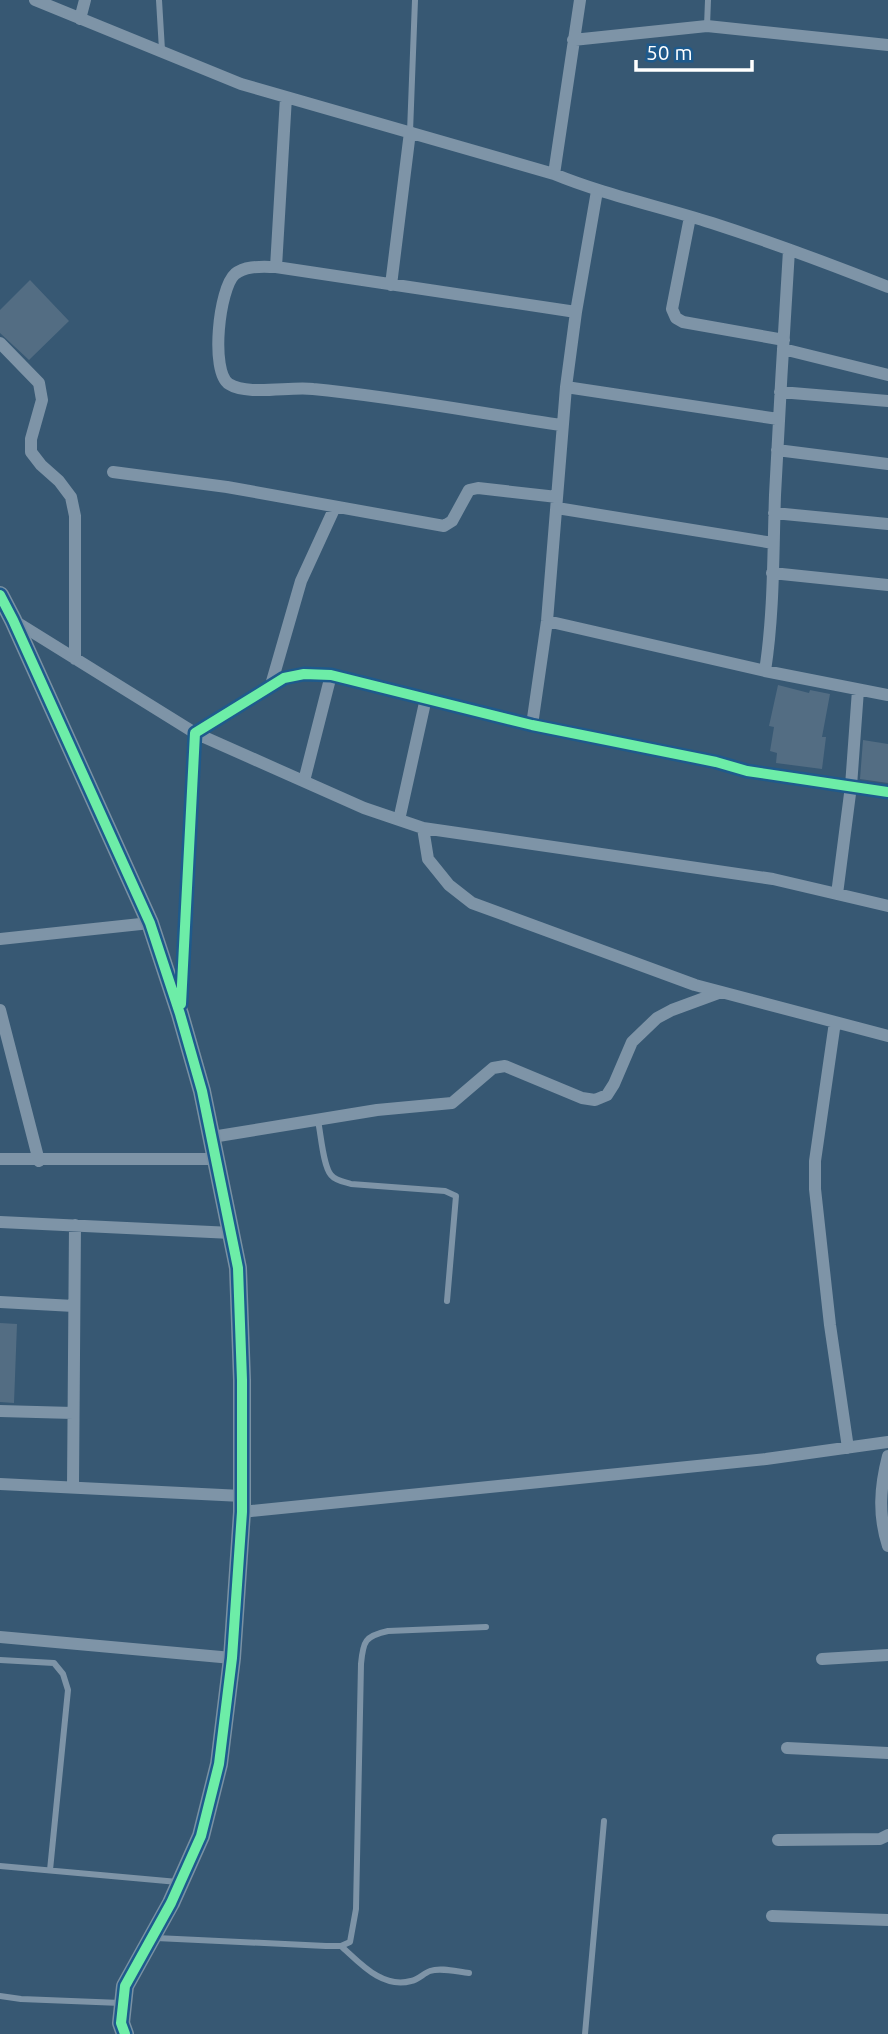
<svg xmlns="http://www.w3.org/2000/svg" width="888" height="2034" viewBox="0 0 888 2034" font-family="Ubuntu,sans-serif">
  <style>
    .building { fill: #536d83 }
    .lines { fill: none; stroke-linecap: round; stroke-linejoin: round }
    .lane { stroke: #7e94a7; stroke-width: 6 }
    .street { stroke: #7e94a7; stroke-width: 12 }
    .secondary { stroke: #7a91a3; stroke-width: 18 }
    .cycleway-casing { stroke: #1e5a8c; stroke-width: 15 }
    .cycleway { stroke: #6deda7; stroke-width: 10 }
  </style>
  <rect width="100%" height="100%" fill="#375873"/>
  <path class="building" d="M 30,280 L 69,321 L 29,360 L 0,333 L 0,310 Z
    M 778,685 L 809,693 L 810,690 L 830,694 L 822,737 L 826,737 L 822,769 L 776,763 L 777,753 L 770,751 L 774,727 L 769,726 Z
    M 863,740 L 888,744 L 888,783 L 860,779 Z
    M 0,1323 L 17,1324 L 14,1403 L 0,1402 Z"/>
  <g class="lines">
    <path class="lane" d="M 159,0 L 162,50
      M 707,26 L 708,0
      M 410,132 L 415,0
      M 318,1121 C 321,1134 323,1166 331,1175 C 336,1181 345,1182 351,1184 L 445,1191 L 456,1196 L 447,1301
      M 0,1660 L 54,1663 L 63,1674 L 68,1690 L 50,1870
      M 0,1866 L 178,1882
      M 156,1938 L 326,1946 L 341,1946 L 350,1942 L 356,1909 L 361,1664 C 363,1641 365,1636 388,1631 L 486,1627
      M 341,1946 C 360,1963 382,1989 411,1981 C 418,1980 424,1973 430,1971 C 441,1967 458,1972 469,1973
      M 0,1996 L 21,1999 L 121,2003
      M 585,2034 L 604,1821"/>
    <path class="street" d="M 35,0 L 241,84 L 554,174 C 605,195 659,206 712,223 C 771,242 830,264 888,287
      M 80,19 L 85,0
      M 573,40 L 707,26 L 888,45
      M 554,174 L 580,0
      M 690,217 L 672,309 L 676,318 L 683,322 L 784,340
      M 276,267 L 286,97
      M 391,285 L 410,132
      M 0,343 L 39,383 L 42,400 L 31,439 L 31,452 L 41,465 L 59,481 L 71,497 L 75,516 L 75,659
      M 783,349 L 888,375
      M 566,387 L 778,419
      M 780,392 L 888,401
      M 561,425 C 479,413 396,397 313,389 C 291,386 247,396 229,384 C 210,372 219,288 235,274 C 246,265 263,267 276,267 L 576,312
      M 777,450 L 888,464
      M 113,472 L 227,487 L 444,526 L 452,521 L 469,490 L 478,488 L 557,497
      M 557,508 L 773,543
      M 774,513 L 888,524
      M 772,573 L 888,585
      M 13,620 L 195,733 L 364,808 L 423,828 L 773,879 L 888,906
      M 547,621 L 765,671 L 888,695
      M 765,671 C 774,613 773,554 775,495 C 779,413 784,332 789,250
      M 271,685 L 301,581 L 335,507
      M 532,725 L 547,621 L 566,387 L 576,312 L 597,191
      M 304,781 L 331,675
      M 399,820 L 426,698
      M 423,828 L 428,859 L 449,885 L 472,903 L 695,985 L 888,1036
      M 837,894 L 851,786 L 858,690
      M 0,939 L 150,923
      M 181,1007 L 195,733 L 284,678 L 304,674 L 331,675 L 532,725 L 716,762 L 747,771 L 888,792
      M 0,1010 L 39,1161
      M 835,1022 L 815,1161 L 815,1189 L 830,1325 L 848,1448
      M 212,1137 L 377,1110 L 452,1103 L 493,1068 L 505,1066 L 582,1098 L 595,1100 L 607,1095 L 614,1084 L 632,1042 L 657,1018 L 672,1010 L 721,992
      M 0,1159 L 217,1159
      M 0,1222 L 232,1233
      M 0,1302 L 74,1306
      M 0,1411 L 73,1413
      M 888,1456 C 880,1487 878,1515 888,1546
      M 0,1484 L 242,1496
      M 73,1487 L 75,1225
      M 242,1512 L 766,1459 L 888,1442
      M 0,1637 L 232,1658
      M 822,1659 L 888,1655
      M 787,1748 L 888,1753
      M 778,1840 L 880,1839 L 888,1835
      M 772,1916 L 888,1920"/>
    <path class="secondary" d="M 0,595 L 13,620 L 150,923 L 180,1014 L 202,1091 L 238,1268 L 242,1380 L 242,1512 L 232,1658 L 219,1764 L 201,1836 L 171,1903 L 125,1986 L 121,2023 L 125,2034"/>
    <g class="cycleway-casing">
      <path id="cycleway" d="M 0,595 L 13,620 L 150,923 L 180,1014 L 202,1091 L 238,1268 L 242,1380 L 242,1512 L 232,1658 L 219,1764 L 201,1836 L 171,1903 L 125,1986 L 121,2023 L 125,2034
        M 181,1004 L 195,733 L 284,678 L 304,674 L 331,675 L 532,725 L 716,762 L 747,771 L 888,792"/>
    </g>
    <use href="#cycleway" class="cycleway"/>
  </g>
  <path d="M636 60v10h116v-10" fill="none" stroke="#ffffff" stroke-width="3.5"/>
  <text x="646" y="60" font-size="21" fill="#ffffff" stroke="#1e5a8c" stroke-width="5" paint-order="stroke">50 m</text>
</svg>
